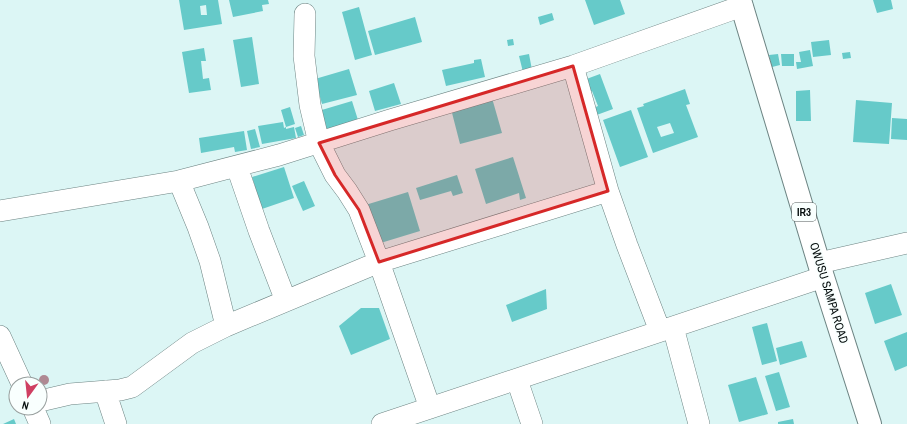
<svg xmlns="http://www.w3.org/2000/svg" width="907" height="424" viewBox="0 0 907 424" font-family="'Archivo Narrow',sans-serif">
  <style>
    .building { fill: #66cac9; fill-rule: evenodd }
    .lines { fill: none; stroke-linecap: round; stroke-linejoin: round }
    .minor-casing { stroke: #6d8483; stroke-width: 22 }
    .major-casing { stroke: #6d8483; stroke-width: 24 }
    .minor { stroke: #fff; stroke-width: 21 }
    .major { stroke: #fff; stroke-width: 22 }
    .tree { fill: #af8993 }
    .marked { fill: #d62828; fill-opacity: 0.2; stroke: #d62828; stroke-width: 3; stroke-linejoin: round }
    .labels { text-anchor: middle; stroke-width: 3.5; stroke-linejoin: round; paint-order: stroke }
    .shield { fill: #f9fffe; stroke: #4f5656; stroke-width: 1 }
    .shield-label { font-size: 11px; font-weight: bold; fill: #060e0e }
    .street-label { font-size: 12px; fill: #060e0e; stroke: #f9fffe }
  </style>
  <rect width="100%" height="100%" fill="#dcf6f5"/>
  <path class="building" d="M 179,0 L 218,0 L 222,24 L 184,30 ZM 206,5 L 207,15 L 201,15 L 200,6 Z
    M 229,0 L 268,0 L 269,4 L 262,5 L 263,11 L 233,17 Z
    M 585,0 L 620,0 L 625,14 L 594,25 Z
    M 873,0 L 891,0 L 893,9 L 877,13 Z
    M 359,7 L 372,55 L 355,60 L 342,12 Z
    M 552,13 L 554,20 L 540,25 L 538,17 Z
    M 415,17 L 422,42 L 375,55 L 368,31 Z
    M 252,37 L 259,84 L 241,87 L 233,40 Z
    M 513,39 L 514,45 L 508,46 L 507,40 Z
    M 829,40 L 831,55 L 813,57 L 811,42 Z
    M 204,48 L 206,61 L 201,61 L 203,79 L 209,78 L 211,90 L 189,93 L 182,52 Z
    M 810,50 L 813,66 L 797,69 L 796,62 L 801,62 L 799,52 Z
    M 850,52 L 851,58 L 843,59 L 842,53 Z
    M 529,54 L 532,70 L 523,72 L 519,56 Z
    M 778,54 L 780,65 L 772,67 L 769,55 Z
    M 781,54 L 794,54 L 794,66 L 782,66 Z
    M 481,59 L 485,77 L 446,86 L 442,70 L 474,63 L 474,60 Z
    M 349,69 L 357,95 L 322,104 L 315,79 Z
    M 600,74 L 613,109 L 594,116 L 591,109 L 598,106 L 592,91 L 586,94 L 581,81 Z
    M 394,83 L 401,104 L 375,111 L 369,91 Z
    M 685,89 L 690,104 L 686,105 L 698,137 L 653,153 L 637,108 L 644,106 L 643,104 ZM 670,123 L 674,133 L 661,137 L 657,127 Z
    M 810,90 L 811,121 L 796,121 L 796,91 Z
    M 492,98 L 502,133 L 460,144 L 451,109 Z
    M 856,100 L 892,103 L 889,144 L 853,142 Z
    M 352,101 L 358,120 L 321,131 L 315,112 Z
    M 290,107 L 295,124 L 286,127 L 281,110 Z
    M 631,110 L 648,157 L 620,167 L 603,120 Z
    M 892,118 L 907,119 L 907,140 L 891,139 Z
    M 283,122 L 284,128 L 286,127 L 286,129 L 294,127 L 296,138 L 262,144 L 258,126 Z
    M 301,126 L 304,135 L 298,137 L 295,128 Z
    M 255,129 L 260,147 L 251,149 L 247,131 Z
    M 244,131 L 247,150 L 235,152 L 234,147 L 201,153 L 199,138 Z
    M 513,157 L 526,198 L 520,200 L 519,193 L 486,204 L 475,169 Z
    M 284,167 L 294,198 L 262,209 L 252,177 Z
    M 457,175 L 463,193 L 453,196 L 451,191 L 420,200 L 416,188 Z
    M 304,181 L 315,206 L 303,211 L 292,186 Z
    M 408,192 L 420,231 L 374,245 L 362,206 Z
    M 891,284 L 902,315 L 875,324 L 865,293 Z
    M 546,289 L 547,309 L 512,322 L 506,305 Z
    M 361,308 L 379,308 L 390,339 L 351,355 L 339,326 Z
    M 767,323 L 777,361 L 762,365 L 752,327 Z
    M 907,332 L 907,366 L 895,371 L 884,341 Z
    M 802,341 L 807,357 L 780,365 L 776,348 Z
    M 779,372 L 790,407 L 776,411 L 765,376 Z
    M 756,377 L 768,414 L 739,422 L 728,385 Z
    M 14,419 L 16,424 L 3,424 Z
    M 793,419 L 794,424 L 778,424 L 778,422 Z"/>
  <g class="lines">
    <g class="minor-casing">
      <path id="minor" d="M 305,14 L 304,56 L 310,105 L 319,143 L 335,175 L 347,191 L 359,210 L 379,262 L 430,408
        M 573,66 L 608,191
        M 237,167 L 259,231 L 286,301
        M 179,181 L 198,227 L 210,261 L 226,326
        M 0,211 L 179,181 L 279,155 L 390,120 L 573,66 L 742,6
        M 819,263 L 907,243
        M 673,327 L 699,424
        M 0,336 L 22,384
        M 517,380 L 532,424
        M 105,391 L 116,424
        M 40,401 L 70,394 L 120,390 L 132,387 L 192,343 L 226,326 L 379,262 L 608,191 L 627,245 L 660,331
        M 33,408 L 40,424
        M 382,424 L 823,277"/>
    </g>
    <g class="major-casing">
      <path id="major" d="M 740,0 L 823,277 L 870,424"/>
    </g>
    <use href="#minor" class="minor"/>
    <use href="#major" class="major"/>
  </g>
  <circle class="tree" cx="44" cy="380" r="5"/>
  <path class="marked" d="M 573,66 L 608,191 L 379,262 L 359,210 L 335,175 L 319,143 Z"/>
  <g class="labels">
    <rect class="shield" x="792" y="203" width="24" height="18" rx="3"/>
    <g class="shield-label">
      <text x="804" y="216">IR3</text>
    </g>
    <g class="street-label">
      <text transform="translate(829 293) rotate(73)" y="4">OWUSU SAMPA ROAD</text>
    </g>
  </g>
  <g transform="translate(28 396) rotate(195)"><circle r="19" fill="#f9fffe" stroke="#989f9e"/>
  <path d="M0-3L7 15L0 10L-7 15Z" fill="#cf3f62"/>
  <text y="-6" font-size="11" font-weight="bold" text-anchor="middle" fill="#060e0e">N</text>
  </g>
</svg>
